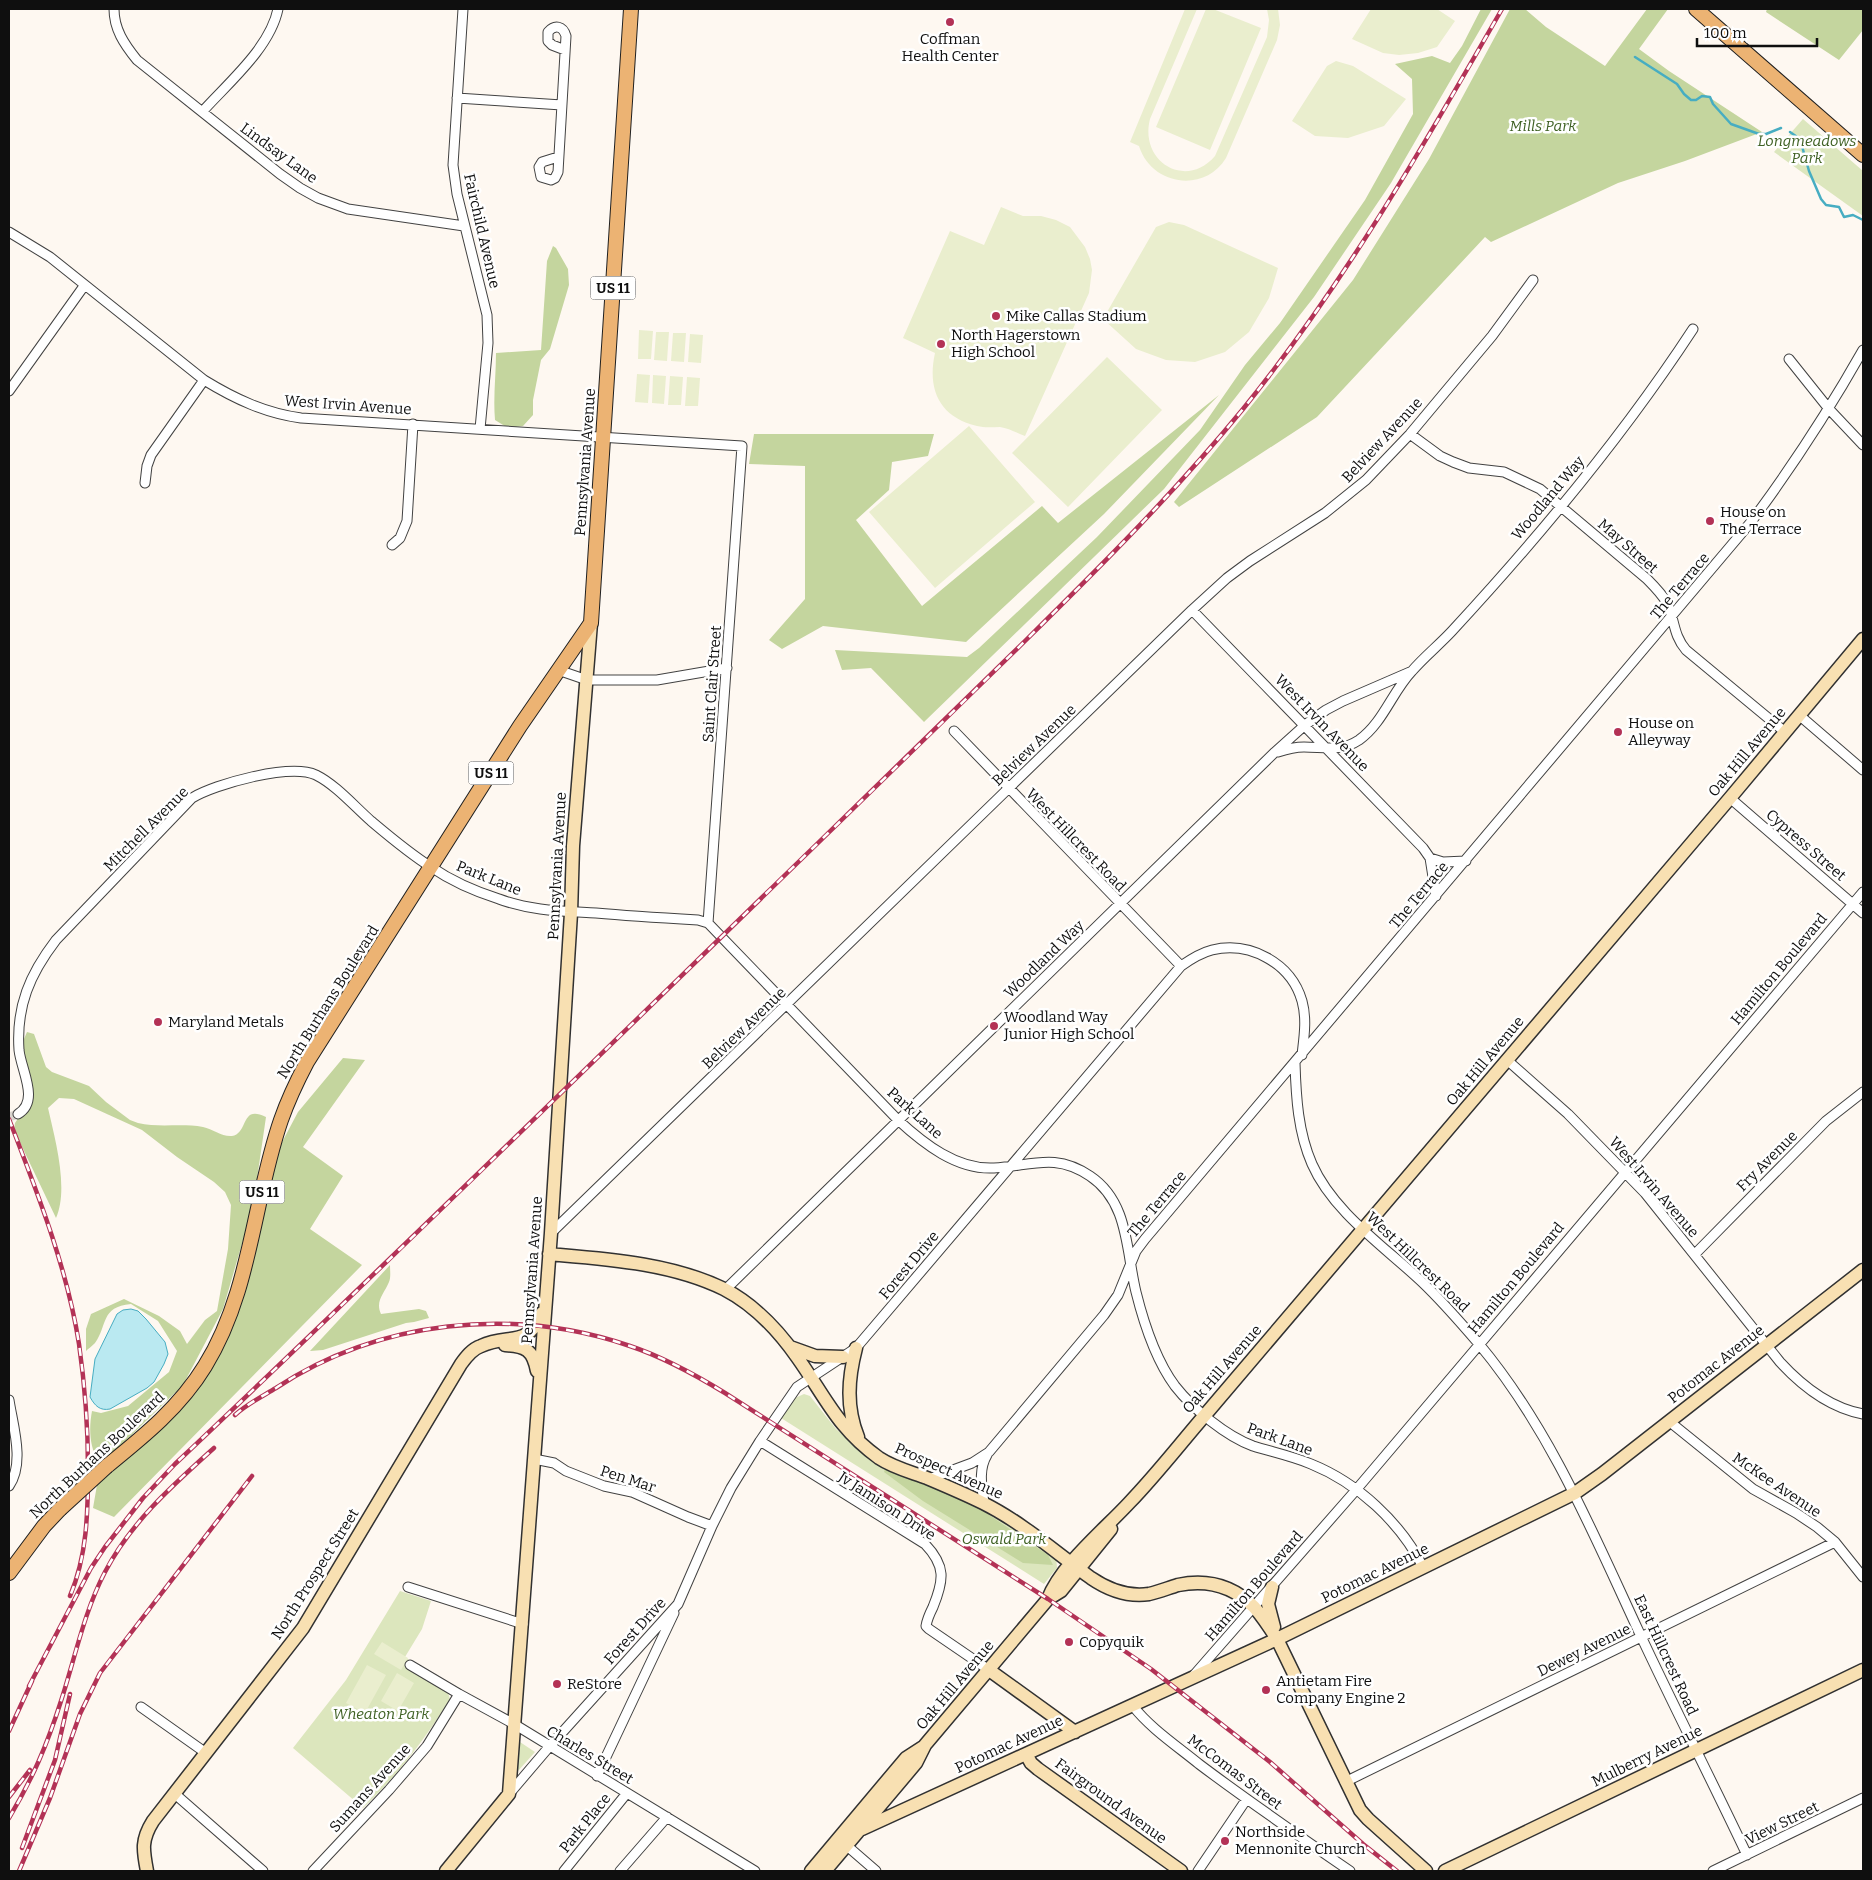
<svg xmlns="http://www.w3.org/2000/svg" width="1872" height="1880" viewBox="0 0 1872 1880" font-family="Bitter,serif">
  <style>
    .green { fill: #dce6bd }
    .forest { fill: #c4d59e }
    .pitch { fill: #eaeece }
    .water { fill: #bae9f1; stroke: #47adc2 }
    .lines { fill: none; stroke-linecap: round; stroke-linejoin: round }
    .stream { stroke: #47adc2; stroke-width: 2.5 }
    .street-tunnel { stroke: #dad5cf; stroke-width: 9; stroke-dasharray: 9 4.5; stroke-linecap: butt }
    .street-casing { stroke: #424242; stroke-width: 11 }
    .secondary-casing { stroke: #313131; stroke-width: 15 }
    .primary-casing { stroke: #202020; stroke-width: 16 }
    .street { stroke: #fff; stroke-width: 9 }
    .secondary { stroke: #f8e0b2; stroke-width: 12 }
    .primary { stroke: #ecb373; stroke-width: 14 }
    .rail-casing { stroke: #b33256; stroke-width: 4.5 }
    .rail { stroke: #fff; stroke-width: 2.5; stroke-dasharray: 8; stroke-linecap: butt }
    .primary-bridge-casing { stroke: #202020; stroke-width: 16; stroke-linecap: butt }
    .primary-bridge { stroke: #ecb373; stroke-width: 14 }
    .poi-dot { fill: #b33256; stroke: #fff; stroke-width: 2 }
    .labels { text-anchor: middle; stroke-width: 5; stroke-linejoin: round; paint-order: stroke }
    .shield { fill: #fff; stroke: #575757; stroke-width: 1 }
    .shield-label { font-size: 14px; font-weight: bold; fill: #0f0f0f }
    .poi-label { font-size: 15px; fill: #0f0f0f; stroke: #fff; text-anchor: start }
    .park-label { font-size: 15px; font-style: italic; fill: #3f6124; stroke: #fff }
    .street-label { font-size: 15px; fill: #0f0f0f; stroke: #fff }
  </style>
  <rect width="100%" height="100%" fill="#fef8f1"/>
  <path class="green" d="M 1803,119 L 1863,171 L 1863,216 L 1774,152 Z
    M 804,1394 L 810,1396 L 836,1429 L 873,1460 L 993,1513 L 1056,1555 L 1057,1568 L 1044,1584 L 781,1418 L 795,1398 Z
    M 400,1591 L 431,1601 L 422,1629 L 405,1657 L 412,1662 L 409,1668 L 448,1693 L 450,1699 C 426,1738 397,1776 363,1808 L 293,1748 L 346,1680 Z
    M 520,1742 L 535,1752 L 518,1771 L 517,1770 L 518,1743 Z"/>
  <path class="forest" d="M 1481,9 L 1492,9 L 1391,183 L 1314,297 L 1164,489 L 924,722 L 871,668 L 842,670 L 835,650 L 967,657 L 979,648 L 1097,537 L 1200,430 L 1245,365 L 1280,323 L 1365,200 L 1413,114 L 1412,79 L 1395,64 L 1432,56 L 1450,63 L 1462,46 Z
    M 1510,9 L 1525,9 L 1546,27 L 1605,66 L 1647,9 L 1668,9 L 1639,49 L 1669,71 L 1762,132 L 1685,161 L 1618,183 L 1491,242 L 1485,237 L 1317,417 L 1179,507 L 1174,502 L 1353,280 L 1429,159 Z
    M 1767,9 L 1863,9 L 1863,30 L 1839,60 L 1766,12 Z
    M 553,246 L 556,248 L 568,269 L 569,285 L 550,349 L 541,360 L 533,400 L 533,415 L 523,426 L 508,428 L 495,420 C 493,398 496,375 496,353 L 541,350 L 547,261 Z
    M 1219,395 L 1104,514 L 966,642 L 823,626 L 782,649 L 769,640 L 805,599 L 805,466 L 749,464 L 754,434 L 934,434 L 928,456 L 892,462 L 889,490 L 856,520 L 922,606 L 1042,506 L 1058,523 Z
    M 27,1032 L 34,1034 L 46,1067 L 52,1072 L 89,1086 L 106,1102 L 130,1120 L 138,1123 C 159,1128 182,1123 203,1127 C 213,1129 222,1137 232,1136 C 249,1133 240,1104 266,1117 L 253,1206 L 223,1309 L 183,1385 L 112,1454 L 98,1460 C 89,1446 89,1427 92,1411 L 101,1413 L 128,1406 L 169,1372 L 177,1351 L 158,1321 L 131,1304 C 100,1307 108,1325 95,1343 C 92,1346 88,1349 86,1351 L 86,1329 L 91,1314 L 124,1299 L 159,1316 L 180,1331 L 187,1344 L 205,1320 L 217,1311 L 228,1249 L 231,1205 L 225,1192 L 214,1182 L 177,1157 L 142,1130 L 74,1099 L 59,1098 L 48,1108 C 55,1139 69,1189 56,1218 L 14,1130 L 15,1123 L 31,1099 L 23,1047 L 24,1039 Z
    M 343,1058 L 365,1060 L 303,1147 L 343,1176 L 310,1229 L 362,1265 L 114,1517 L 93,1508 L 97,1485 L 162,1427 L 195,1394 L 212,1365 L 239,1311 L 280,1146 L 298,1112 Z
    M 390,1265 C 390,1271 391,1277 389,1282 C 384,1294 375,1301 381,1314 L 419,1309 L 426,1311 L 429,1318 L 414,1322 L 406,1323 L 323,1350 L 310,1351 Z
    M 886,1467 L 979,1508 L 1048,1555 L 1053,1565 L 1023,1563 L 923,1501 L 884,1472 Z"/>
  <path class="pitch" d="M 1185,9 L 1197,9 L 1150,119 C 1139,162 1186,190 1215,156 L 1267,37 L 1269,20 L 1267,9 L 1278,9 L 1280,25 L 1277,40 L 1226,158 C 1204,194 1151,185 1139,146 L 1130,142 Z
    M 1206,9 L 1213,9 L 1261,28 L 1210,150 L 1156,127 Z
    M 1371,9 L 1437,9 L 1455,21 L 1437,47 L 1418,53 L 1399,55 L 1383,53 L 1352,39 Z
    M 1336,61 L 1353,66 L 1406,99 L 1384,126 L 1348,138 L 1315,136 L 1292,121 L 1327,66 Z
    M 1001,207 L 1023,216 L 1041,216 L 1056,220 L 1070,227 L 1085,247 L 1090,259 L 1092,270 L 1089,293 L 1025,436 C 1017,433 1008,428 1000,427 C 992,427 985,428 977,426 C 939,417 927,389 935,353 L 903,338 L 950,231 L 984,245 Z
    M 1169,222 L 1184,225 L 1278,268 L 1269,298 L 1249,332 L 1225,352 L 1195,362 L 1166,360 L 1136,349 L 1103,319 L 1156,227 Z
    M 639,330 L 653,331 L 651,359 L 638,359 Z
    M 656,332 L 669,332 L 667,361 L 654,360 Z
    M 673,333 L 686,333 L 684,362 L 671,361 Z
    M 690,334 L 703,335 L 701,363 L 688,362 Z
    M 1107,357 L 1162,410 L 1068,507 L 1012,453 Z
    M 637,374 L 650,375 L 648,403 L 635,402 Z
    M 653,375 L 666,376 L 664,404 L 652,403 Z
    M 670,376 L 683,377 L 681,405 L 668,405 Z
    M 687,377 L 700,378 L 698,406 L 685,406 Z
    M 969,426 L 1035,502 L 935,588 L 869,512 Z
    M 382,1642 L 408,1658 L 401,1670 L 374,1654 Z
    M 367,1665 L 386,1675 L 365,1713 L 346,1703 Z
    M 397,1673 L 414,1683 L 398,1711 L 381,1701 Z"/>
  <path class="water" d="M 131,1309 L 138,1311 L 146,1319 L 165,1342 L 168,1354 L 164,1364 L 154,1382 L 147,1388 L 110,1409 C 100,1411 95,1406 90,1397 L 95,1359 L 117,1314 L 123,1310 Z"/>
  <g class="lines">
    <path class="stream" d="M 1635,57 L 1677,84 L 1684,94 L 1691,100 L 1696,100 L 1702,96 L 1710,97 L 1713,104 L 1731,124 L 1759,134 L 1766,134 L 1781,128
      M 1790,132 L 1800,139 L 1809,171 L 1821,199 L 1826,205 L 1839,207 L 1844,217 L 1853,215 L 1863,220"/>
    <path class="street-tunnel" d="M 9,1117 L 18,1114"/>
    <g class="street-casing">
      <path id="street" d="M 114,9 C 114,29 124,44 137,60 L 280,174 L 300,188 L 318,198 L 348,209 L 464,226
        M 463,9 L 453,165 L 457,194 L 487,315 L 488,343 L 480,429
        M 457,98 L 562,105
        M 202,112 C 228,83 270,48 278,9
        M 558,157 L 542,162 L 539,167 L 541,177 L 551,180 L 555,178 L 558,172 L 566,36 C 563,26 555,24 548,32 L 548,41 L 552,45 L 565,50
        M 9,232 L 50,257 L 204,380 C 235,399 265,413 301,418 L 742,446 L 708,923
        M 1789,359 L 1829,409 L 1863,445
        M 9,391 L 84,286
        M 1410,434 L 1440,456 L 1453,462 L 1469,468 L 1504,472 L 1540,489 L 1647,579 C 1654,586 1662,594 1667,603 C 1675,620 1673,635 1686,650 L 1785,732
        M 145,483 L 147,466 L 151,455 L 204,380
        M 392,545 L 400,538 L 407,521 L 413,424
        M 1192,610 L 1423,848 L 1430,858 L 1436,896
        M 558,670 L 587,680 L 657,680 L 727,668
        M 1799,715 L 1863,770
        M 954,731 L 1181,966
        M 1278,752 C 1287,749 1295,747 1304,747 C 1324,747 1341,752 1359,740 C 1383,723 1392,692 1412,671 C 1424,657 1439,645 1452,631 C 1539,537 1623,436 1693,329
        M 1730,798 L 1863,913
        M 1430,858 L 1443,862 L 1466,861
        M 1507,1060 L 1568,1114 L 1645,1193 L 1780,1362 C 1802,1386 1831,1408 1863,1414
        M 1295,1063 C 1296,1097 1298,1132 1312,1164 C 1333,1212 1385,1247 1422,1282 C 1442,1301 1461,1323 1479,1344 C 1550,1429 1593,1533 1639,1632 C 1674,1707 1712,1781 1747,1855
        M 18,1114 C 40,1101 21,1070 19,1050 C 16,1006 30,974 56,940 L 192,798 C 215,784 290,763 316,775 C 336,785 354,806 371,821 C 390,837 410,854 431,867 C 450,880 477,892 499,899 C 531,911 563,911 596,913 C 630,916 664,918 698,920 L 708,923 L 898,1120 C 924,1144 957,1170 994,1168 C 1031,1166 1055,1152 1090,1176 C 1129,1202 1126,1251 1136,1292 C 1144,1324 1155,1359 1175,1386 C 1193,1409 1226,1436 1253,1446 C 1272,1452 1292,1456 1311,1464 C 1358,1483 1400,1522 1423,1567
        M 551,1233 L 1192,610 L 1227,578 L 1250,561 L 1325,513 L 1366,480 L 1410,434 L 1492,336 L 1533,280
        M 1695,1254 L 1826,1121 L 1863,1092
        M 725,1290 L 1275,752 L 1305,725 L 1326,710 L 1343,701 L 1410,672
        M 9,1400 C 13,1426 25,1463 9,1486
        M 1670,1422 L 1753,1489 L 1796,1513 L 1817,1527 L 1835,1542 L 1863,1577
        M 760,1441 L 925,1544 C 946,1566 944,1580 933,1607 C 930,1613 927,1619 926,1626 L 929,1629 L 989,1670
        M 534,1459 L 554,1463 L 566,1471 L 604,1486 L 632,1492 L 688,1517 L 712,1526
        M 929,1479 L 972,1463 L 989,1452 L 1104,1315 L 1118,1295 L 1136,1251 L 1145,1239 L 1751,522 C 1792,467 1829,410 1863,350
        M 984,1503 C 982,1487 978,1470 987,1455
        M 408,1587 L 523,1624
        M 410,1665 L 459,1694 L 514,1724 L 755,1871
        M 1194,1675 L 1356,1490 L 1863,892
        M 1133,1706 C 1150,1728 1177,1746 1199,1764 C 1248,1801 1299,1836 1350,1871
        M 141,1707 L 206,1753
        M 597,1776 L 674,1613
        M 1345,1782 L 1835,1542
        M 175,1794 L 263,1871
        M 509,1794 L 549,1747 L 678,1604 L 712,1526 L 731,1488 L 760,1441 L 797,1387 L 856,1348 L 1181,966 C 1191,959 1200,953 1212,950 C 1250,941 1291,963 1302,1001 C 1307,1019 1304,1037 1302,1055
        M 846,1845 L 876,1871
        M 313,1871 L 389,1790 L 427,1746 L 459,1694
        M 564,1871 L 627,1793
        M 620,1871 L 667,1817
        M 1198,1871 L 1246,1800
        M 1713,1871 L 1863,1798"/>
    </g>
    <g class="secondary-casing">
      <path id="secondary" d="M 549,1254 C 607,1259 671,1263 724,1289 C 753,1304 778,1330 797,1357 C 825,1396 837,1428 879,1458 C 894,1468 911,1472 927,1478 C 946,1486 965,1494 983,1503 C 1023,1523 1055,1552 1091,1578 C 1107,1589 1128,1597 1149,1594 C 1159,1592 1168,1588 1178,1585 C 1207,1579 1233,1586 1254,1607 C 1263,1617 1270,1628 1277,1639 L 1360,1810 L 1368,1819 L 1426,1871
        M 505,1345 C 526,1346 533,1350 537,1371
        M 790,1347 L 815,1356 L 843,1357
        M 856,1348 C 848,1379 846,1407 858,1437
        M 1272,1587 L 1268,1604 L 1274,1627
        M 1048,1599 L 1061,1591 L 1111,1529
        M 989,1670 L 1075,1732
        M 1026,1754 L 1031,1763 L 1038,1769 L 1181,1871
        M 862,1829 L 1277,1639 L 1575,1493 L 1602,1474 L 1863,1270
        M 147,1871 C 143,1850 141,1840 153,1821 L 303,1628 L 461,1364 C 466,1357 472,1349 481,1346 C 509,1333 527,1349 542,1313
        M 446,1871 L 509,1794 L 551,1233 L 571,913 L 573,846 L 591,623
        M 811,1871 L 906,1758 L 923,1747
        M 825,1871 L 916,1763 L 925,1745 L 1048,1599 C 1061,1565 1104,1530 1129,1503 C 1156,1475 1180,1444 1205,1415 L 1730,798 L 1863,639
        M 1445,1871 L 1863,1670"/>
    </g>
    <g class="primary-casing">
      <path id="primary" d="M 1696,9 L 1863,155
        M 107,1466 C 144,1436 180,1407 205,1366 C 251,1292 253,1201 281,1120 C 288,1100 297,1081 307,1062 L 520,726 L 591,623 L 631,9
        M 9,1573 L 44,1526 L 60,1509"/>
    </g>
    <use href="#street" class="street"/>
    <use href="#secondary" class="secondary"/>
    <use href="#primary" class="primary"/>
    <g class="rail-casing">
      <path id="rail" d="M 9,1119 C 37,1192 67,1267 79,1344 C 85,1386 88,1427 88,1469 C 88,1513 87,1556 70,1596
        M 235,1415 C 247,1404 263,1396 276,1388 C 379,1320 513,1306 630,1346 C 663,1357 694,1374 725,1393 L 1048,1599 L 1151,1669 L 1270,1762 L 1363,1844 L 1397,1871
        M 29,1686 L 91,1568 L 105,1547 L 143,1498 L 175,1464 C 392,1259 605,1050 819,842 C 888,775 957,708 1025,641 C 1101,566 1176,491 1243,409 C 1344,284 1423,147 1502,9
        M 9,1731 L 32,1681
        M 9,1797 L 30,1770
        M 9,1818 C 33,1778 47,1745 61,1701 C 75,1658 84,1612 105,1572 C 131,1522 173,1485 214,1448
        M 22,1848 L 55,1760 L 70,1694
        M 19,1871 L 50,1798 L 80,1714 L 100,1673 L 252,1476"/>
    </g>
    <use href="#rail" class="rail"/>
    <g class="primary-bridge-casing">
      <path id="primary-bridge" d="M 60,1509 L 107,1466"/>
    </g>
    <use href="#primary-bridge" class="primary-bridge"/>
  </g>
  <g class="poi-dot">
    <circle cx="950" cy="22" r="5"/>
    <circle cx="996" cy="316" r="5"/>
    <circle cx="941" cy="344" r="5"/>
    <circle cx="1710" cy="521" r="5"/>
    <circle cx="1618" cy="732" r="5"/>
    <circle cx="158" cy="1022" r="5"/>
    <circle cx="994" cy="1026" r="5"/>
    <circle cx="1069" cy="1642" r="5"/>
    <circle cx="557" cy="1684" r="5"/>
    <circle cx="1266" cy="1690" r="5"/>
    <circle cx="1225" cy="1841" r="5"/>
  </g>
  <g class="labels">
    <g class="shield">
      <rect x="590.5" y="276.5" width="45" height="23" rx="4"/>
      <rect x="468.5" y="761.5" width="45" height="23" rx="4"/>
      <rect x="239.5" y="1180.5" width="45" height="23" rx="4"/>
    </g>
    <g class="shield-label">
      <text x="613" y="293">US 11</text>
      <text x="491" y="778">US 11</text>
      <text x="262" y="1197">US 11</text>
    </g>
    <g class="poi-label">
      <text x="950" y="44" text-anchor="middle">Coffman<tspan x="950" dy="17">Health Center</tspan></text>
      <text x="1006" y="321">Mike Callas Stadium</text>
      <text x="951" y="340">North Hagerstown<tspan x="951" dy="17">High School</tspan></text>
      <text x="1720" y="517">House on<tspan x="1720" dy="17">The Terrace</tspan></text>
      <text x="1628" y="728">House on<tspan x="1628" dy="17">Alleyway</tspan></text>
      <text x="1004" y="1022">Woodland Way<tspan x="1004" dy="17">Junior High School</tspan></text>
      <text x="168" y="1027">Maryland Metals</text>
      <text x="1079" y="1647">Copyquik</text>
      <text x="1276" y="1686">Antietam Fire<tspan x="1276" dy="17">Company Engine 2</tspan></text>
      <text x="567" y="1689">ReStore</text>
      <text x="1235" y="1837">Northside<tspan x="1235" dy="17">Mennonite Church</tspan></text>
    </g>
    <g class="park-label">
      <text x="1543" y="131">Mills Park</text>
      <text x="1807" y="146">Longmeadows<tspan x="1807" dy="17">Park</tspan></text>
      <text x="1004" y="1544">Oswald Park</text>
      <text x="381" y="1719">Wheaton Park</text>
    </g>
    <g class="street-label">
      <text transform="translate(279 153) rotate(36)" y="5">Lindsay Lane</text>
      <text transform="translate(482 231) rotate(77)" y="5">Fairchild Avenue</text>
      <text transform="translate(348 405) rotate(4)" y="5">West Irvin Avenue</text>
      <text transform="translate(1382 440) rotate(-47)" y="5">Belview Avenue</text>
      <text transform="translate(585 462) rotate(-86)" y="5">Pennsylvania Avenue</text>
      <text transform="translate(1548 498) rotate(-50)" y="5">Woodland Way</text>
      <text transform="translate(1628 546) rotate(41)" y="5">May Street</text>
      <text transform="translate(1680 586) rotate(-50)" y="5">The Terrace</text>
      <text transform="translate(712 684) rotate(-86)" y="5">Saint Clair Street</text>
      <text transform="translate(1322 723) rotate(46)" y="5">West Irvin Avenue</text>
      <text transform="translate(1034 745) rotate(-44)" y="5">Belview Avenue</text>
      <text transform="translate(1747 752) rotate(-50)" y="5">Oak Hill Avenue</text>
      <text transform="translate(146 829) rotate(-45)" y="5">Mitchell Avenue</text>
      <text transform="translate(1076 840) rotate(46)" y="5">West Hillcrest Road</text>
      <text transform="translate(1806 845) rotate(41)" y="5">Cypress Street</text>
      <text transform="translate(557 866) rotate(-87)" y="5">Pennsylvania Avenue</text>
      <text transform="translate(489 878) rotate(22)" y="5">Park Lane</text>
      <text transform="translate(1419 895) rotate(-50)" y="5">The Terrace</text>
      <text transform="translate(1044 959) rotate(-44)" y="5">Woodland Way</text>
      <text transform="translate(1779 969) rotate(-50)" y="5">Hamilton Boulevard</text>
      <text transform="translate(328 1002) rotate(-58)" y="5">North Burhans Boulevard</text>
      <text transform="translate(744 1028) rotate(-44)" y="5">Belview Avenue</text>
      <text transform="translate(1485 1061) rotate(-50)" y="5">Oak Hill Avenue</text>
      <text transform="translate(915 1113) rotate(42)" y="5">Park Lane</text>
      <text transform="translate(1767 1161) rotate(-45)" y="5">Fry Avenue</text>
      <text transform="translate(1654 1187) rotate(49)" y="5">West Irvin Avenue</text>
      <text transform="translate(1157 1204) rotate(-50)" y="5">The Terrace</text>
      <text transform="translate(1418 1262) rotate(44)" y="5">West Hillcrest Road</text>
      <text transform="translate(909 1265) rotate(-50)" y="5">Forest Drive</text>
      <text transform="translate(532 1270) rotate(-86)" y="5">Pennsylvania Avenue</text>
      <text transform="translate(1516 1278) rotate(-50)" y="5">Hamilton Boulevard</text>
      <text transform="translate(1716 1364) rotate(-38)" y="5">Potomac Avenue</text>
      <text transform="translate(1222 1369) rotate(-49)" y="5">Oak Hill Avenue</text>
      <text transform="translate(1280 1439) rotate(20)" y="5">Park Lane</text>
      <text transform="translate(97 1455) rotate(-43)" y="5">North Burhans Boulevard</text>
      <text transform="translate(949 1471) rotate(24)" y="5">Prospect Avenue</text>
      <text transform="translate(628 1479) rotate(18)" y="5">Pen Mar</text>
      <text transform="translate(1777 1485) rotate(34)" y="5">McKee Avenue</text>
      <text transform="translate(887 1506) rotate(33)" y="5">Jv Jamison Drive</text>
      <text transform="translate(1375 1573) rotate(-26)" y="5">Potomac Avenue</text>
      <text transform="translate(315 1574) rotate(-58)" y="5">North Prospect Street</text>
      <text transform="translate(1254 1586) rotate(-49)" y="5">Hamilton Boulevard</text>
      <text transform="translate(635 1631) rotate(-48)" y="5">Forest Drive</text>
      <text transform="translate(1584 1650) rotate(-26)" y="5">Dewey Avenue</text>
      <text transform="translate(1666 1655) rotate(65)" y="5">East Hillcrest Road</text>
      <text transform="translate(955 1685) rotate(-50)" y="5">Oak Hill Avenue</text>
      <text transform="translate(1009 1744) rotate(-25)" y="5">Potomac Avenue</text>
      <text transform="translate(590 1755) rotate(31)" y="5">Charles Street</text>
      <text transform="translate(1647 1756) rotate(-26)" y="5">Mulberry Avenue</text>
      <text transform="translate(1235 1772) rotate(37)" y="5">McComas Street</text>
      <text transform="translate(370 1788) rotate(-48)" y="5">Sumans Avenue</text>
      <text transform="translate(1111 1801) rotate(36)" y="5">Fairground Avenue</text>
      <text transform="translate(585 1823) rotate(-51)" y="5">Park Place</text>
      <text transform="translate(1782 1823) rotate(-26)" y="5">View Street</text>
    </g>
  </g>
  <rect width="1872" height="1880" fill="none" stroke="#0f0f0f" stroke-width="20"/>
  <path d="M1697 38v8h120v-8" fill="none" stroke="#0f0f0f" stroke-width="2.5"/>
  <text x="1704" y="38" font-size="15" fill="#0f0f0f" stroke="#ffffff" stroke-width="4" paint-order="stroke">100 m</text>
</svg>
